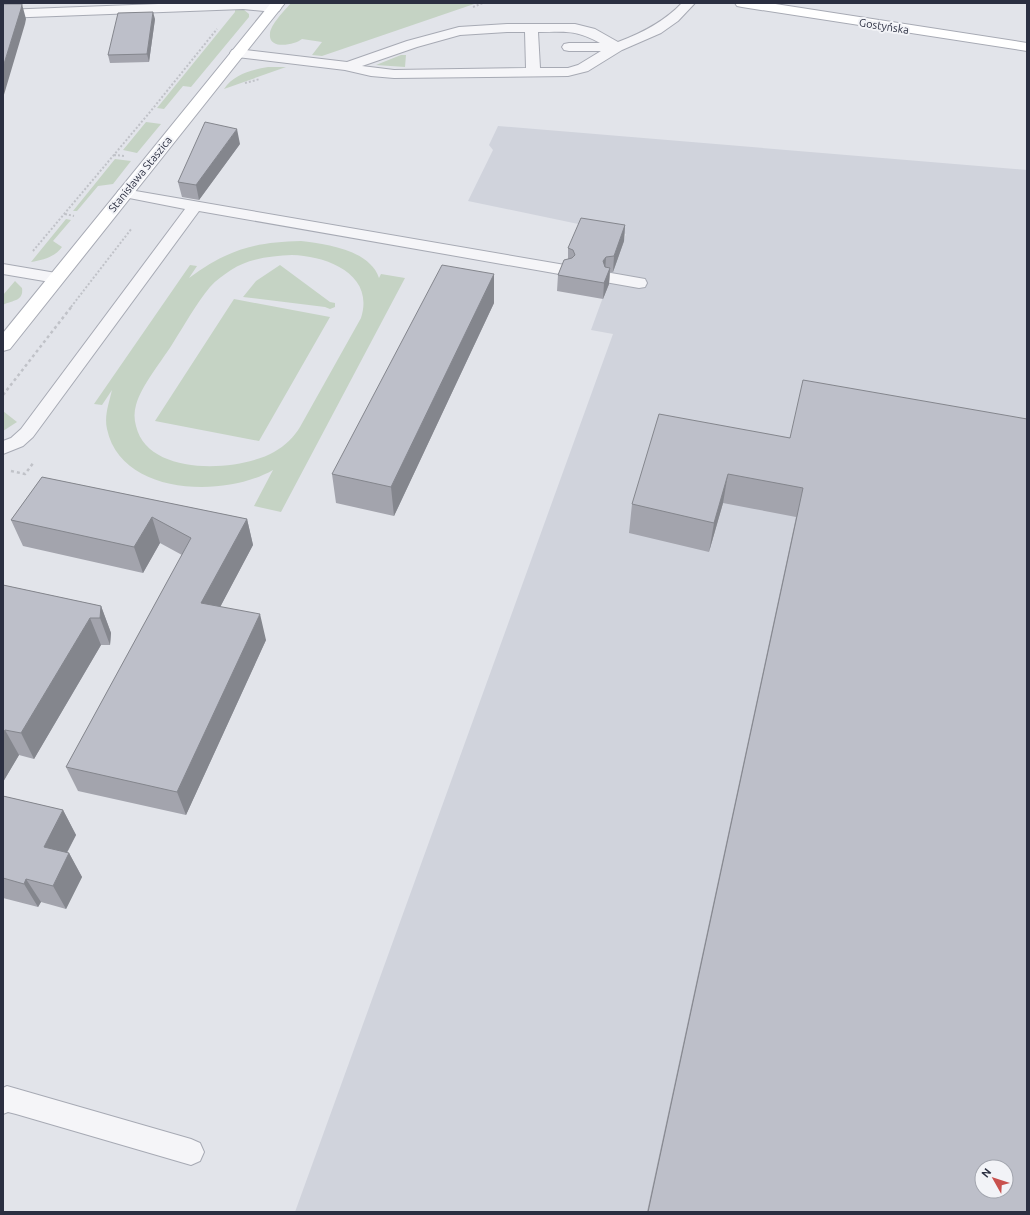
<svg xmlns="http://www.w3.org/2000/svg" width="1030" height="1215" viewBox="0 0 1030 1215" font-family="Ubuntu,sans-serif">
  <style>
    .built { fill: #d0d3dc; fill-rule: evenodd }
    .green { fill: #c5d3c4; fill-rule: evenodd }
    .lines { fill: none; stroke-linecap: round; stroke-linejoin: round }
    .lane-casing { stroke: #a7aab4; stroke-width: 2 }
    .street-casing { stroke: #a7aab4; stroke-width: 2 }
    .secondary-casing { stroke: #a7aab4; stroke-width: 2 }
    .path-far1 { stroke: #c0c2c8; stroke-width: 2; stroke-dasharray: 2 2; stroke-linecap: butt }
    .path { stroke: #c0c2c8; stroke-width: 2.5; stroke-dasharray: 3 3; stroke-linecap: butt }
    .lane { fill: #f5f5f8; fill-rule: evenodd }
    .street { fill: #f5f5f8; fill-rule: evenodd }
    .secondary { fill: #fff; fill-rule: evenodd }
    .wall { fill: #a3a4ad }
    .shaded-wall { fill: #84868d }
    .building { fill: #bdbfc9; stroke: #84868d; fill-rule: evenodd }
    .labels { text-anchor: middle; stroke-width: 4; stroke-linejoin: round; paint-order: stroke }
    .far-street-label { font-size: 11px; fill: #2b2f41; stroke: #f2f3f7 }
  </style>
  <rect width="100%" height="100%" fill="#e2e4ea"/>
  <path class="built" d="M 498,126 L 1027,170 L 1027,1212 L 295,1212 L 613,334 L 591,330 L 626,234 L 468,201 L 493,150 L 489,145 ZM 982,1167 L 1006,1167 L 1006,1191 L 982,1191 Z"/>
  <path class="green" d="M 291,3 L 477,3 L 322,56 L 312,55 L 322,42 L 302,39 C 295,45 268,50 270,34 C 270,25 285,10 291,3 Z
    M 235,8 L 243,9 L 249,14 L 249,17 L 191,87 L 183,86 L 164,109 L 157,108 L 235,12 Z
    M 401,55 L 406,55 L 405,67 L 376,65 Z
    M 268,67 L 286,67 L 224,89 C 234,74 251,70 268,67 Z
    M 146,122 L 161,124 L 137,153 L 123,150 Z
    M 115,159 L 131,161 L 113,184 L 98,186 L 77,211 L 73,211 Z
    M 66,219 L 71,220 L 53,241 L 62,247 C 55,257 43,260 31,262 Z
    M 301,241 C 326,244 370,250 379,278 L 381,274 L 405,278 L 281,512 L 254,506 L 273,470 C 225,498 121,496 107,429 C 104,416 109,403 112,390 L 102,405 L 94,404 L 190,265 L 197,266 L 189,278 C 227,250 254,242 301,241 ZM 292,255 C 327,256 375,274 361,318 L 300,427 C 294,437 285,446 274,452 C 239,472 148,477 136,426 C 134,419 134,412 136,405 C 142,384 162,361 173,343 C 185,324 196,304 210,287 C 216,280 224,275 231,270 C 249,258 272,256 292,255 Z
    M 280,265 L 330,302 L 335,303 L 335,307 L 330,309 L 325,307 L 243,297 L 256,281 Z
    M 15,281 L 22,288 C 24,302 11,300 3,305 L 3,295 Z
    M 234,299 L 330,317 L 259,441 L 155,421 Z
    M 3,411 L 17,422 L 3,431 Z"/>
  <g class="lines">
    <g class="lane-casing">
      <path id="lane" d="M 682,3 L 695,3 L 678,21 L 661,33 L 622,50 L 588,71 L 568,76 L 394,78 L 371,76 L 345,70 L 237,57 L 232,56 L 230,53 L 232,50 L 237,49 L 347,62 L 407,41 L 459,27 L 507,24 L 575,24 L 595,29 L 618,42 C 642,33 664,22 682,3 ZM 507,32 L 525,32 L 526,68 L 394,70 L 362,66 L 417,47 L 460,35 ZM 538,32 C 565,32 575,29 600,43 L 569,43 L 564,44 L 562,47 L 564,50 L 569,51 L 601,51 L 578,65 L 568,68 L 540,68 Z
        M 124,189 L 565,265 L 571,267 L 573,270 L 571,273 L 565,275 L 199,211 L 33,437 L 23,446 L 3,454 L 3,441 L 11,438 L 21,429 L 185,209 L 119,196 L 117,193 L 119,190 Z
        M 611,273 L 645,279 L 647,283 L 645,287 L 639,288 L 605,282 L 603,278 L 605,274 Z
        M 7,1086 L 191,1139 L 200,1143 L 204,1152 L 200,1161 L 191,1165 L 16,1114 L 8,1112 L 3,1114 L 3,1088 Z"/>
    </g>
    <g class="street-casing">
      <path id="street" d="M 184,3 L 266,3 L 279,5 L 281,8 L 279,11 L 274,12 L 243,9 L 3,18 L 3,10 Z
        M 3,264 L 56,273 L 62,274 L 65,278 L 62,282 L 56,283 L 3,274 Z"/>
    </g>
    <g class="secondary-casing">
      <path id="secondary" d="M 271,3 L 285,3 L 10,349 L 3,351 L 3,333 Z
        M 735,3 L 769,3 L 1027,43 L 1027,51 L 742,7 L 737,6 Z"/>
    </g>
    <path class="path-far1" d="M 473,7 L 483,3
      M 245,83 L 260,79
      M 114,155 L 125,156
      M 65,214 L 74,216
      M 33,251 L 150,112 L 217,29
      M 71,307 L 132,228"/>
    <path class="path" d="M 3,395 L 72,306
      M 11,471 L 25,474 L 34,462"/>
    <use href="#lane" class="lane"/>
    <use href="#street" class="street"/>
    <use href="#secondary" class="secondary"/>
  </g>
  <path class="wall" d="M 155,19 L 149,62 L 110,63 L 108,55 Z
    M 240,144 L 199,200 L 182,197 L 178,182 Z
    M 625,225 L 624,241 L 613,272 L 610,272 L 609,284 L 603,299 L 557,291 L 558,275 L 568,259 L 568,248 Z
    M 494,274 L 494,303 L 394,516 L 336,503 L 332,474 Z
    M 790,438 L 1027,1212 L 647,1212 L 796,517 L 723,503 L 709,552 L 629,533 L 632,504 Z
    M 42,477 L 247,519 L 253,545 L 220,607 L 266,640 L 186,815 L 78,791 L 66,767 L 182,555 L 160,543 L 143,573 L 23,546 L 11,520 Z
    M 3,585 L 101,606 L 111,633 L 110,645 L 101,645 L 34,759 L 19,755 L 3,782 Z
    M 3,796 L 63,810 L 76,835 L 67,853 L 69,853 L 82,877 L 66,909 L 41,902 L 38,907 L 3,898 Z"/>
  <path class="shaded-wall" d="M 22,4 L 26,19 L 25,24 L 3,98 L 3,67 Z
    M 153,12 L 155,19 L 149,62 L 147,54 Z
    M 237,129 L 240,144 L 199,200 L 196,185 Z
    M 625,225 L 624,241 L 613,272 L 614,256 Z
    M 606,257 L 605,273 L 603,261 Z
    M 610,268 L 609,284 L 603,299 L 604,283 Z
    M 494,274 L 494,303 L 394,516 L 391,487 Z
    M 728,474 L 723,503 L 709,552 L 714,523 Z
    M 152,517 L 160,543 L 143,573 L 134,547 Z
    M 247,519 L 253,545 L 209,628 L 201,603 Z
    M 101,606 L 111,633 L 110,645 L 100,618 Z
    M 260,614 L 266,640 L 186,815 L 177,792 Z
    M 90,618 L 101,645 L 34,759 L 21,733 Z
    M 5,730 L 19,755 L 3,782 L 3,733 Z
    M 63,810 L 76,835 L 57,871 L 44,847 Z
    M 69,853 L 82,877 L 66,909 L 53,886 Z
    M 26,879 L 41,902 L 38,907 L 24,884 Z"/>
  <path class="building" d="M 3,4 L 22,4 L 21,9 L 3,67 Z
    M 153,12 L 147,54 L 108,55 L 118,13 Z
    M 205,122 L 237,129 L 196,185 L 178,182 Z
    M 581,218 L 625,225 L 614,256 L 606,257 L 603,261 L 605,267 L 610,268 L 604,283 L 558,275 L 564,260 L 572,258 L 575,255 L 573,250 L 568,248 Z
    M 442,265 L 494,274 L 391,487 L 332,474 Z
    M 803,380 L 1027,419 L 1027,1212 L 648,1212 L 803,488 L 728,474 L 714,523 L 632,504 L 659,414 L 790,438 ZM 982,1167 L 1006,1167 L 1006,1191 L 982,1191 Z
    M 42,477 L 247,519 L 201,603 L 260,614 L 177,792 L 66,767 L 191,538 L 152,517 L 134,547 L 11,520 Z
    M 3,585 L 101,606 L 100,618 L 90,618 L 21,733 L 5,730 L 3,733 Z
    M 3,796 L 63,810 L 44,847 L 69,853 L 53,886 L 26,879 L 24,884 L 3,878 Z"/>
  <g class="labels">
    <g class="far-street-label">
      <text transform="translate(884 26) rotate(9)" y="4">Gostyńska</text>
      <text transform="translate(140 174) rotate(-51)" y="4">Stanisława Staszica</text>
    </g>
  </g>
  <rect width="1030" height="1215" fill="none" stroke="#2b2f41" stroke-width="8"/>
  <g transform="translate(994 1179) rotate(309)"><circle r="19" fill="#f2f3f7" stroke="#a2a5ae"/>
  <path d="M0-3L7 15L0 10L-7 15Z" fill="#c8514e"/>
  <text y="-6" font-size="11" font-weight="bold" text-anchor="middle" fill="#2b2f41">N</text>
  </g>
</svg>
